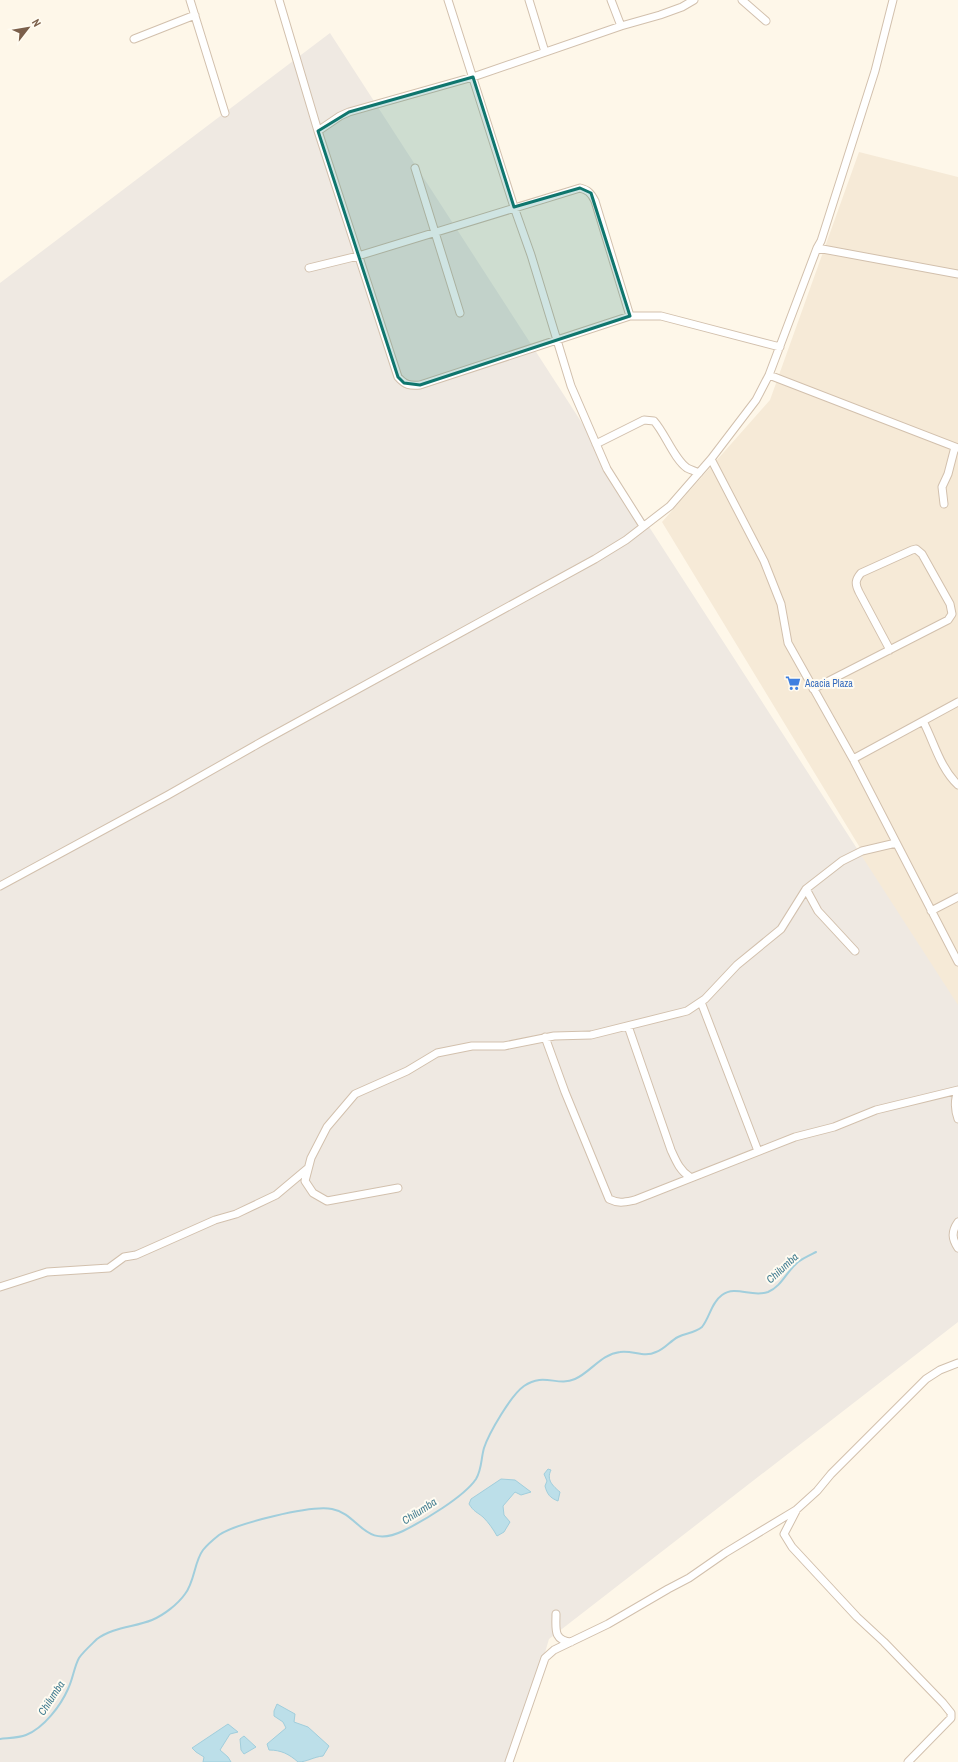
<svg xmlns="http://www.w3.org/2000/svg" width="958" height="1762" viewBox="0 0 958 1762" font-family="'Archivo Narrow',sans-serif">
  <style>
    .residential { fill: #f6ead7 }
    .industrial { fill: #efe9e2 }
    .water { fill: #bcdfe9; stroke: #a1cedc }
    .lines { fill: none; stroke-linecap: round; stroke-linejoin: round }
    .stream { stroke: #a1cedc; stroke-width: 2 }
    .street-casing { stroke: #d2c0ad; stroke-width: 9 }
    .street { stroke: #fff; stroke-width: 7 }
    .marked { fill: #0f766e; fill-opacity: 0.2; stroke: #0f766e; stroke-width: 3; stroke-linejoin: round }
    .labels { text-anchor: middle; stroke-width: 4; stroke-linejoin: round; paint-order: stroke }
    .shop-label { font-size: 10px; fill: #366cbe; stroke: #fffbf1; text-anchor: start }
    .water-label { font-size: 11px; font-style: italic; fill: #417c90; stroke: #fffbf1 }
  </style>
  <rect width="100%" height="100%" fill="#fef7e9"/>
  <path class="residential" d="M 859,152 L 958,177 L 958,1309 L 701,1002 L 862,851 L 662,522 L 770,400 Z"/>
  <path class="industrial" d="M 330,33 L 958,1005 L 958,1322 L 549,1639 L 513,1762 L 0,1762 L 0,283 Z"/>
  <path class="water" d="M 548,1469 L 551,1470 C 546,1480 553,1486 560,1492 L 558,1501 C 550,1498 547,1494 545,1486 L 547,1481 L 544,1474 Z
    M 501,1479 L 515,1480 L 531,1492 L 521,1495 L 515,1492 L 503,1506 L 504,1515 L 510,1522 L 504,1532 L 497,1536 C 493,1529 489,1523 483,1517 C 477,1512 474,1512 469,1504 L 471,1499 Z
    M 277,1704 L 295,1714 L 294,1722 L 308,1727 L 329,1746 L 323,1756 C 313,1757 307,1762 298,1762 C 289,1754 281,1750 269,1750 L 267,1744 L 286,1728 L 283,1722 L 274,1716 L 274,1711 Z
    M 228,1724 L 238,1732 L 230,1734 L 220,1750 L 228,1757 L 231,1762 L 203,1762 L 204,1757 L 196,1752 L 192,1748 Z
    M 244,1736 L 256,1747 L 244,1754 L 241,1750 L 240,1739 Z"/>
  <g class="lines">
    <path class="stream" d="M 0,1739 C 8,1738 19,1738 26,1735 C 44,1728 61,1705 68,1689 C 73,1679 74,1667 79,1658 C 83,1652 92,1644 97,1639 C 113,1627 135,1627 152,1620 C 164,1615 178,1604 185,1594 C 195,1581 194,1562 203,1550 C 207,1545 214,1539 219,1535 C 237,1523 311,1505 332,1509 C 360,1514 363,1550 403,1531 C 423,1521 464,1497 476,1479 C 482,1469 481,1458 484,1448 C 489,1433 511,1395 524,1386 C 544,1372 557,1387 575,1379 C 591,1372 601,1354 620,1352 C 633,1350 644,1358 656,1352 C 665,1349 670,1341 678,1337 C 686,1333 695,1333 702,1327 C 710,1317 711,1303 722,1295 C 736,1285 752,1298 768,1292 C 782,1286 786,1272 798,1262 C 803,1258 810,1255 816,1252"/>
    <g class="street-casing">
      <path id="street" d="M 190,0 L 225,113
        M 279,0 L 318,131 L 398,377 C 405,385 410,386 420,385 L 630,316 L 661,316 L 780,347
        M 448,0 L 514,207 L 531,255 L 571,386 L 607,469 L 643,526
        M 529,0 L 545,52
        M 611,0 L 621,26
        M 742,0 L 766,21
        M 134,39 L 195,15
        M 318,131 L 340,116 L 349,112 L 473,77 L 621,26 L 660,15 L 682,7 L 694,0
        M 415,168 L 460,313
        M 817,248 L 958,274
        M 309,268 L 358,256 L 580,188 C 588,190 591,193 595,201 L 630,316
        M 769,375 L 958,448
        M 596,444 L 644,420 L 654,421 C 665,433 674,459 687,468 C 691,470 695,471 699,473
        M 711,459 L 764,561 L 781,604 L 788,643 L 853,759 L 958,962
        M 944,504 L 942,487 L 948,474 L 955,447
        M 813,689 L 948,620 L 952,614 L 950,604 L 922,554 L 916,549 L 912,550 L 861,573 C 855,580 855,584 859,592 L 890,650
        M 923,721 C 934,742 940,768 958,785
        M 853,759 L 958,702
        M 0,886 L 168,795 L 263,741 L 595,559 L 626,540 L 670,506 L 711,459 L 756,400 L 769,375 L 817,248 L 821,241 L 875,71 L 893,0
        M 806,889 L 818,911 L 855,951
        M 931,911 L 958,897
        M 701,1002 L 758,1151
        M 628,1026 L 671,1150 C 676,1161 680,1171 690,1177
        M 545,1037 L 565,1092 L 609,1199 C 619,1204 625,1202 635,1200 L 795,1137 L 834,1127 L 876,1110 L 958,1090
        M 958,1092 C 954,1100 955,1111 958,1119
        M 398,1188 L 327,1201 L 313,1193 L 305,1181 L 311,1158 L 327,1127 L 355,1094 L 407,1071 L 437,1053 L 472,1046 L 504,1046 L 554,1036 L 591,1035 L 687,1011 L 705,999 L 737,965 L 781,929 L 806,889 L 842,861 L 862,851 L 896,843
        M 958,1222 C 951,1232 952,1239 958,1248
        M 0,1287 L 47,1272 L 109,1268 L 124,1257 L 136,1255 L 215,1220 L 236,1214 L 276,1195 L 307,1169
        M 796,1511 L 784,1534 L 792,1547 L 857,1617 L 884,1642 L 943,1703 L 951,1713 L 951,1718 L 908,1762
        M 556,1614 C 556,1629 553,1640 571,1642
        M 509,1762 L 545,1658 L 554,1650 L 608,1624 L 668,1589 L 689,1578 L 725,1553 L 796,1510 L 817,1491 L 831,1474 L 926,1379 L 940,1370 L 958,1363"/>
    </g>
    <use href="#street" class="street"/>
  </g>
  <path class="marked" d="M 473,77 L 514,207 L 580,188 L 591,193 L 630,316 L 420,385 L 404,383 L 398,377 L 318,131 L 349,112 Z"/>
  <defs>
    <g id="supermarket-bare" transform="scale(1.2)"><path d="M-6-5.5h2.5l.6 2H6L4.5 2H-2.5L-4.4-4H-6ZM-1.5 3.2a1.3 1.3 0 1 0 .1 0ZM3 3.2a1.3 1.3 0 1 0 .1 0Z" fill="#3f7fe0" stroke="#fffbf1" stroke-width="2.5" paint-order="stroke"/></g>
  </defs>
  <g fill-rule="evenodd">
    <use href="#supermarket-bare" x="793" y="683"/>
  </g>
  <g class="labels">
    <g class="shop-label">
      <text x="805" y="687">Acacia Plaza</text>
    </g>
    <g class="water-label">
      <text transform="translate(782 1268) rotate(-43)" y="4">Chilumba</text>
      <text transform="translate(419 1511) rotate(-33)" y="4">Chilumba</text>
      <text transform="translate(51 1698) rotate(-57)" y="4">Chilumba</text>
    </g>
  </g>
  <g transform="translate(28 28) rotate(59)" stroke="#fffbf1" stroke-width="3" paint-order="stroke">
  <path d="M0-3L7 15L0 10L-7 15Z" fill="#7b5f4a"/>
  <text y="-6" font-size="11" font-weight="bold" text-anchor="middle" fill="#7b5f4a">N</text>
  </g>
</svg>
